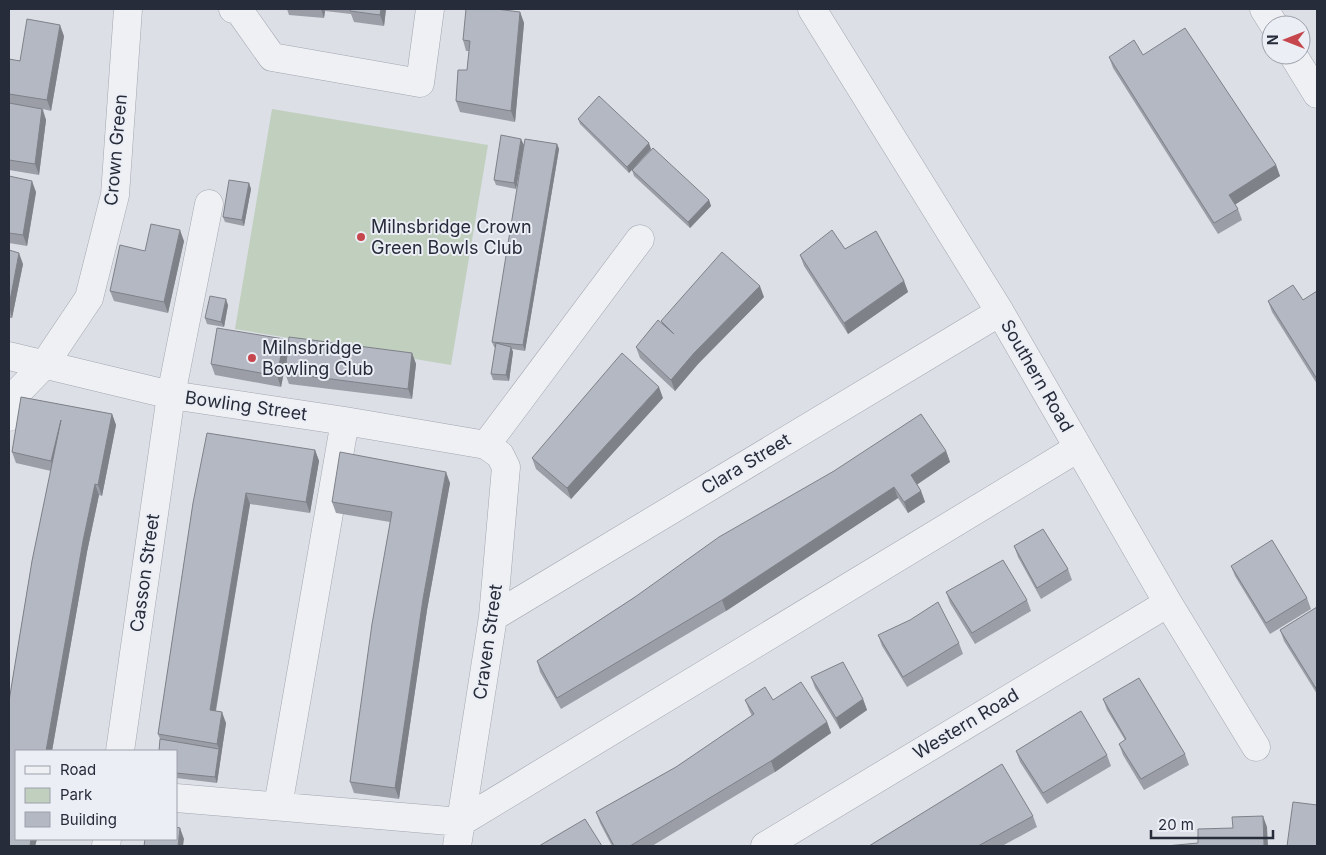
<svg xmlns="http://www.w3.org/2000/svg" width="1326" height="855" viewBox="0 0 1326 855" font-family="Inter,sans-serif">
  <style>
    .green { fill: #c1cfbe }
    .lines { fill: none; stroke-linecap: round; stroke-linejoin: round }
    .minor-casing { stroke: #a2a6af; stroke-width: 29 }
    .minor { stroke: #eff0f4; stroke-width: 28 }
    .wall { fill: #9b9ea7 }
    .shaded-wall { fill: #7e8188 }
    .building { fill: #b4b8c2; stroke: #7e8188 }
    .poi-dot { fill: #c6464e; stroke: #ebeef4; stroke-width: 2 }
    .labels { text-anchor: middle; stroke-width: 4; stroke-linejoin: round; paint-order: stroke }
    .street-label { font-size: 18px; fill: #272c3b; stroke: #ebeef4 }
    .poi-label { font-size: 18px; fill: #272c3b; stroke: #ebeef4; text-anchor: start }
  </style>
  <rect width="100%" height="100%" fill="#dcdfe6"/>
  <path class="green" d="M 272,109 L 488,145 L 451,365 L 235,329 Z"/>
  <g class="lines">
    <g class="minor-casing">
      <path id="minor" d="M 233,9 L 238,9 L 272,57 L 420,83 L 430,9
        M 812,9 L 1000,312 L 1168,603 L 1256,747
        M 1264,9 L 1274,25
        M 1293,55 L 1317,94
        M 9,356 L 171,395 L 345,421 L 486,445 L 500,455 L 506,467 L 493,617 L 457,846
        M 9,417 L 13,397 L 44,365 L 89,298 L 115,195 L 128,9
        M 486,445 L 640,239
        M 493,617 L 1000,312
        M 120,751 L 171,395 L 209,204
        M 176,798 L 461,822 L 1078,448
        M 278,806 L 345,421
        M 106,846 L 107,839
        M 765,846 L 1168,603"/>
    </g>
    <use href="#minor" class="minor"/>
  </g>
  <path class="wall" d="M 287,9 L 386,9 L 384,26 L 354,22 L 351,14 L 325,11 L 324,18 L 289,15 Z
    M 520,12 L 524,23 L 515,122 L 460,112 L 456,101 L 467,70 L 469,51 L 466,51 L 463,40 Z
    M 64,36 L 51,111 L 43,109 L 46,120 L 39,175 L 9,170 L 9,59 L 20,61 Z
    M 1143,55 L 1276,165 L 1280,176 L 1235,204 L 1238,209 L 1242,220 L 1218,234 L 1113,68 L 1109,57 Z
    M 578,119 L 651,149 L 629,173 L 580,124 Z
    M 557,144 L 559,149 L 525,351 L 512,349 L 513,352 L 509,381 L 493,380 L 491,374 L 496,348 L 494,347 L 492,342 Z
    M 524,145 L 516,189 L 496,185 L 494,180 Z
    M 632,170 L 709,200 L 711,206 L 690,228 L 634,176 Z
    M 9,176 L 36,192 L 27,246 L 9,243 Z
    M 249,183 L 251,189 L 244,226 L 225,222 L 223,217 Z
    M 184,241 L 168,313 L 114,301 L 110,291 L 145,251 Z
    M 9,250 L 23,264 L 12,318 L 9,318 Z
    M 800,255 L 904,281 L 908,292 L 848,334 L 804,266 Z
    M 1317,291 L 1317,384 L 1272,312 L 1268,301 L 1303,300 Z
    M 764,297 L 698,364 L 675,391 L 640,358 L 636,347 L 662,323 L 661,321 Z
    M 228,305 L 224,327 L 207,324 L 205,318 Z
    M 284,339 L 288,349 L 412,353 L 416,364 L 412,399 L 289,384 L 285,373 L 287,358 L 281,387 L 215,375 L 211,364 Z
    M 21,397 L 112,414 L 116,425 L 102,496 L 99,495 L 87,552 L 52,751 L 16,751 L 16,839 L 37,839 L 35,846 L 9,846 L 9,701 L 32,561 L 51,471 L 16,463 L 12,452 Z
    M 663,398 L 571,499 L 536,469 L 532,458 Z
    M 315,450 L 319,461 L 310,513 L 250,504 L 216,711 L 226,723 L 217,783 L 176,778 L 176,751 L 160,739 L 158,734 L 193,503 Z
    M 946,451 L 950,462 L 917,484 L 921,491 L 925,502 L 908,513 L 898,498 L 726,611 L 561,709 L 540,672 L 537,661 L 635,597 Z
    M 450,483 L 427,610 L 399,799 L 354,793 L 350,782 L 390,522 L 336,513 L 332,502 Z
    M 1014,546 L 1068,569 L 1072,580 L 1041,599 L 1018,557 Z
    M 1231,566 L 1307,598 L 1311,609 L 1270,634 L 1235,576 Z
    M 946,592 L 1027,600 L 1031,611 L 975,644 L 950,603 Z
    M 1317,607 L 1317,694 L 1284,641 L 1280,630 Z
    M 878,635 L 959,643 L 963,654 L 907,687 L 882,646 Z
    M 811,677 L 863,699 L 867,710 L 840,729 L 815,688 Z
    M 1103,699 L 1185,754 L 1189,765 L 1144,790 L 1123,755 L 1119,744 L 1125,740 L 1107,710 Z
    M 745,700 L 773,700 L 827,722 L 831,733 L 775,772 L 652,846 L 612,846 L 600,823 L 596,812 L 676,767 L 752,716 L 749,710 Z
    M 1016,751 L 1107,755 L 1111,766 L 1047,804 L 1020,762 Z
    M 1033,816 L 1037,827 L 1002,846 L 869,846 Z"/>
  <path class="shaded-wall" d="M 321,9 L 324,9 L 325,11 L 324,18 Z
    M 381,9 L 386,9 L 384,26 L 380,15 Z
    M 520,12 L 524,23 L 515,122 L 511,111 Z
    M 60,25 L 64,36 L 51,111 L 47,100 Z
    M 42,109 L 46,120 L 39,175 L 35,164 Z
    M 521,139 L 524,145 L 516,189 L 514,183 Z
    M 649,143 L 651,149 L 629,173 L 627,167 Z
    M 557,144 L 559,149 L 525,351 L 523,345 Z
    M 1276,165 L 1280,176 L 1233,206 L 1229,195 Z
    M 32,181 L 36,192 L 27,246 L 23,235 Z
    M 249,183 L 251,189 L 244,226 L 242,220 Z
    M 709,200 L 711,206 L 690,228 L 688,222 Z
    M 180,230 L 184,241 L 168,313 L 164,302 Z
    M 19,253 L 23,264 L 12,318 L 9,306 Z
    M 904,281 L 908,292 L 848,334 L 844,323 Z
    M 760,286 L 764,297 L 698,364 L 675,391 L 671,380 L 694,353 Z
    M 226,299 L 228,305 L 224,327 L 221,322 Z
    M 284,339 L 288,350 L 281,387 L 277,376 Z
    M 511,347 L 513,352 L 509,381 L 506,375 Z
    M 412,353 L 416,364 L 412,399 L 408,389 Z
    M 659,387 L 663,398 L 571,499 L 567,488 Z
    M 112,414 L 116,425 L 102,496 L 98,485 Z
    M 61,420 L 55,472 L 51,461 Z
    M 315,450 L 319,461 L 310,513 L 306,502 Z
    M 946,451 L 950,462 L 915,486 L 911,475 Z
    M 446,472 L 450,483 L 427,610 L 399,799 L 395,788 L 423,599 Z
    M 95,484 L 99,495 L 87,552 L 52,751 L 46,751 L 83,541 Z
    M 894,487 L 898,498 L 726,611 L 722,600 Z
    M 921,491 L 925,502 L 908,513 L 904,502 Z
    M 246,493 L 250,504 L 214,720 L 210,710 Z
    M 863,699 L 867,710 L 840,729 L 836,718 Z
    M 222,712 L 226,723 L 217,783 L 215,777 L 219,749 L 217,744 Z
    M 827,722 L 831,733 L 775,772 L 771,761 Z
    M 1263,816 L 1267,827 L 1268,846 L 1264,846 Z
    M 180,828 L 184,839 L 183,846 L 178,846 Z
    M 31,839 L 37,839 L 35,846 L 30,846 Z"/>
  <path class="building" d="M 350,9 L 381,9 L 380,15 L 350,11 Z
    M 466,9 L 496,9 L 520,12 L 511,111 L 456,101 L 458,70 L 467,70 L 470,41 L 463,40 Z
    M 27,19 L 60,25 L 47,100 L 9,94 L 9,59 L 20,61 Z
    M 1185,28 L 1276,165 L 1229,195 L 1238,209 L 1214,223 L 1109,57 L 1134,40 L 1143,55 Z
    M 599,96 L 649,143 L 627,167 L 578,119 Z
    M 9,103 L 42,109 L 35,164 L 9,160 Z
    M 501,135 L 521,139 L 514,183 L 494,180 Z
    M 525,139 L 557,144 L 523,345 L 492,342 Z
    M 653,148 L 709,200 L 688,222 L 632,170 Z
    M 9,176 L 32,181 L 23,235 L 9,233 Z
    M 229,180 L 249,183 L 242,220 L 223,217 Z
    M 151,224 L 180,230 L 164,302 L 110,291 L 120,245 L 145,251 Z
    M 832,230 L 845,249 L 876,231 L 904,281 L 844,323 L 800,255 Z
    M 9,250 L 19,253 L 9,306 Z
    M 722,252 L 760,286 L 694,353 L 671,380 L 636,347 L 658,320 L 674,334 L 661,321 Z
    M 1293,285 L 1303,300 L 1317,291 L 1317,379 L 1268,301 Z
    M 210,296 L 226,299 L 221,322 L 205,318 Z
    M 217,328 L 284,339 L 277,376 L 211,364 Z
    M 289,337 L 412,353 L 408,389 L 285,373 Z
    M 496,343 L 511,347 L 506,375 L 491,374 Z
    M 622,353 L 659,387 L 567,488 L 532,458 Z
    M 21,397 L 112,414 L 98,485 L 95,484 L 83,541 L 46,751 L 16,751 L 16,839 L 31,839 L 30,846 L 9,846 L 9,701 L 32,561 L 61,420 L 51,461 L 12,452 Z
    M 921,414 L 946,451 L 911,475 L 921,491 L 904,502 L 894,487 L 722,600 L 557,698 L 537,661 L 635,597 L 719,537 L 834,471 Z
    M 207,433 L 315,450 L 306,502 L 246,493 L 210,710 L 222,712 L 217,744 L 158,734 L 193,503 Z
    M 340,452 L 446,472 L 423,599 L 395,788 L 350,782 L 372,624 L 392,512 L 332,502 Z
    M 1043,529 L 1068,569 L 1037,588 L 1014,546 Z
    M 1272,540 L 1307,598 L 1266,623 L 1231,566 Z
    M 1003,560 L 1027,600 L 972,633 L 946,592 Z
    M 938,602 L 959,643 L 903,677 L 878,635 L 910,620 Z
    M 1317,607 L 1317,690 L 1280,630 Z
    M 843,662 L 863,699 L 836,718 L 811,677 Z
    M 1139,678 L 1185,754 L 1141,779 L 1119,744 L 1126,739 L 1103,699 Z
    M 801,682 L 827,722 L 771,761 L 630,846 L 614,846 L 596,812 L 676,767 L 754,714 L 745,700 L 765,687 L 773,700 Z
    M 1081,711 L 1107,755 L 1043,793 L 1016,751 Z
    M 160,739 L 219,749 L 215,777 L 176,773 L 176,751 L 159,751 Z
    M 1002,764 L 1033,816 L 978,846 L 869,846 Z
    M 1293,802 L 1317,805 L 1317,846 L 1287,846 Z
    M 1263,816 L 1264,846 L 1166,846 L 1198,843 L 1198,829 L 1233,828 L 1232,817 Z
    M 585,819 L 602,846 L 539,846 Z
    M 176,827 L 180,828 L 178,846 L 144,846 L 145,839 L 176,839 Z"/>
  <g class="poi-dot">
    <circle cx="361" cy="237" r="5"/>
    <circle cx="252" cy="358" r="5"/>
  </g>
  <g class="labels">
    <g class="street-label">
      <text transform="translate(116 150) rotate(-85)" y="6">Crown Green</text>
      <text transform="translate(1037 376) rotate(60)" y="6">Southern Road</text>
      <text transform="translate(246 406) rotate(8)" y="6">Bowling Street</text>
      <text transform="translate(746 464) rotate(-31)" y="6">Clara Street</text>
      <text transform="translate(145 573) rotate(-82)" y="6">Casson Street</text>
      <text transform="translate(488 642) rotate(-82)" y="6">Craven Street</text>
      <text transform="translate(966 724) rotate(-31)" y="6">Western Road</text>
    </g>
    <g class="poi-label">
      <text x="371" y="233">Milnsbridge Crown<tspan x="371" dy="21">Green Bowls Club</tspan></text>
      <text x="262" y="354">Milnsbridge<tspan x="262" dy="21">Bowling Club</tspan></text>
    </g>
  </g>
  <rect width="1326" height="855" fill="none" stroke="#272c3b" stroke-width="20"/>
  <rect x="15" y="750" width="162" height="90" fill="#ebeef4" stroke="#9da0aa"/>
  <rect x="25" y="766" width="25" height="8" fill="#eff0f4" stroke="#9da0aa"/>
  <text x="60" y="775" font-size="15" fill="#272c3b">Road</text>
  <rect x="25" y="788" width="25" height="15" fill="#c1cfbe" stroke="#9da0aa"/>
  <text x="60" y="800" font-size="15" fill="#272c3b">Park</text>
  <rect x="25" y="812" width="25" height="15" fill="#b4b8c2" stroke="#9da0aa"/>
  <text x="60" y="825" font-size="15" fill="#272c3b">Building</text>
  <g transform="translate(1286 40) rotate(270)"><circle r="24" fill="#ebeef4" stroke="#9da0aa"/>
  <path d="M0-4L9 19L0 12L-9 19Z" fill="#c6464e"/>
  <text y="-8" font-size="14" font-weight="bold" text-anchor="middle" fill="#272c3b">N</text>
  </g>
  <path d="M1151 830v8h122v-8" fill="none" stroke="#272c3b" stroke-width="2.5"/>
  <text x="1158" y="830" font-size="15" fill="#272c3b" stroke="#ebeef4" stroke-width="4" paint-order="stroke">20 m</text>
</svg>
